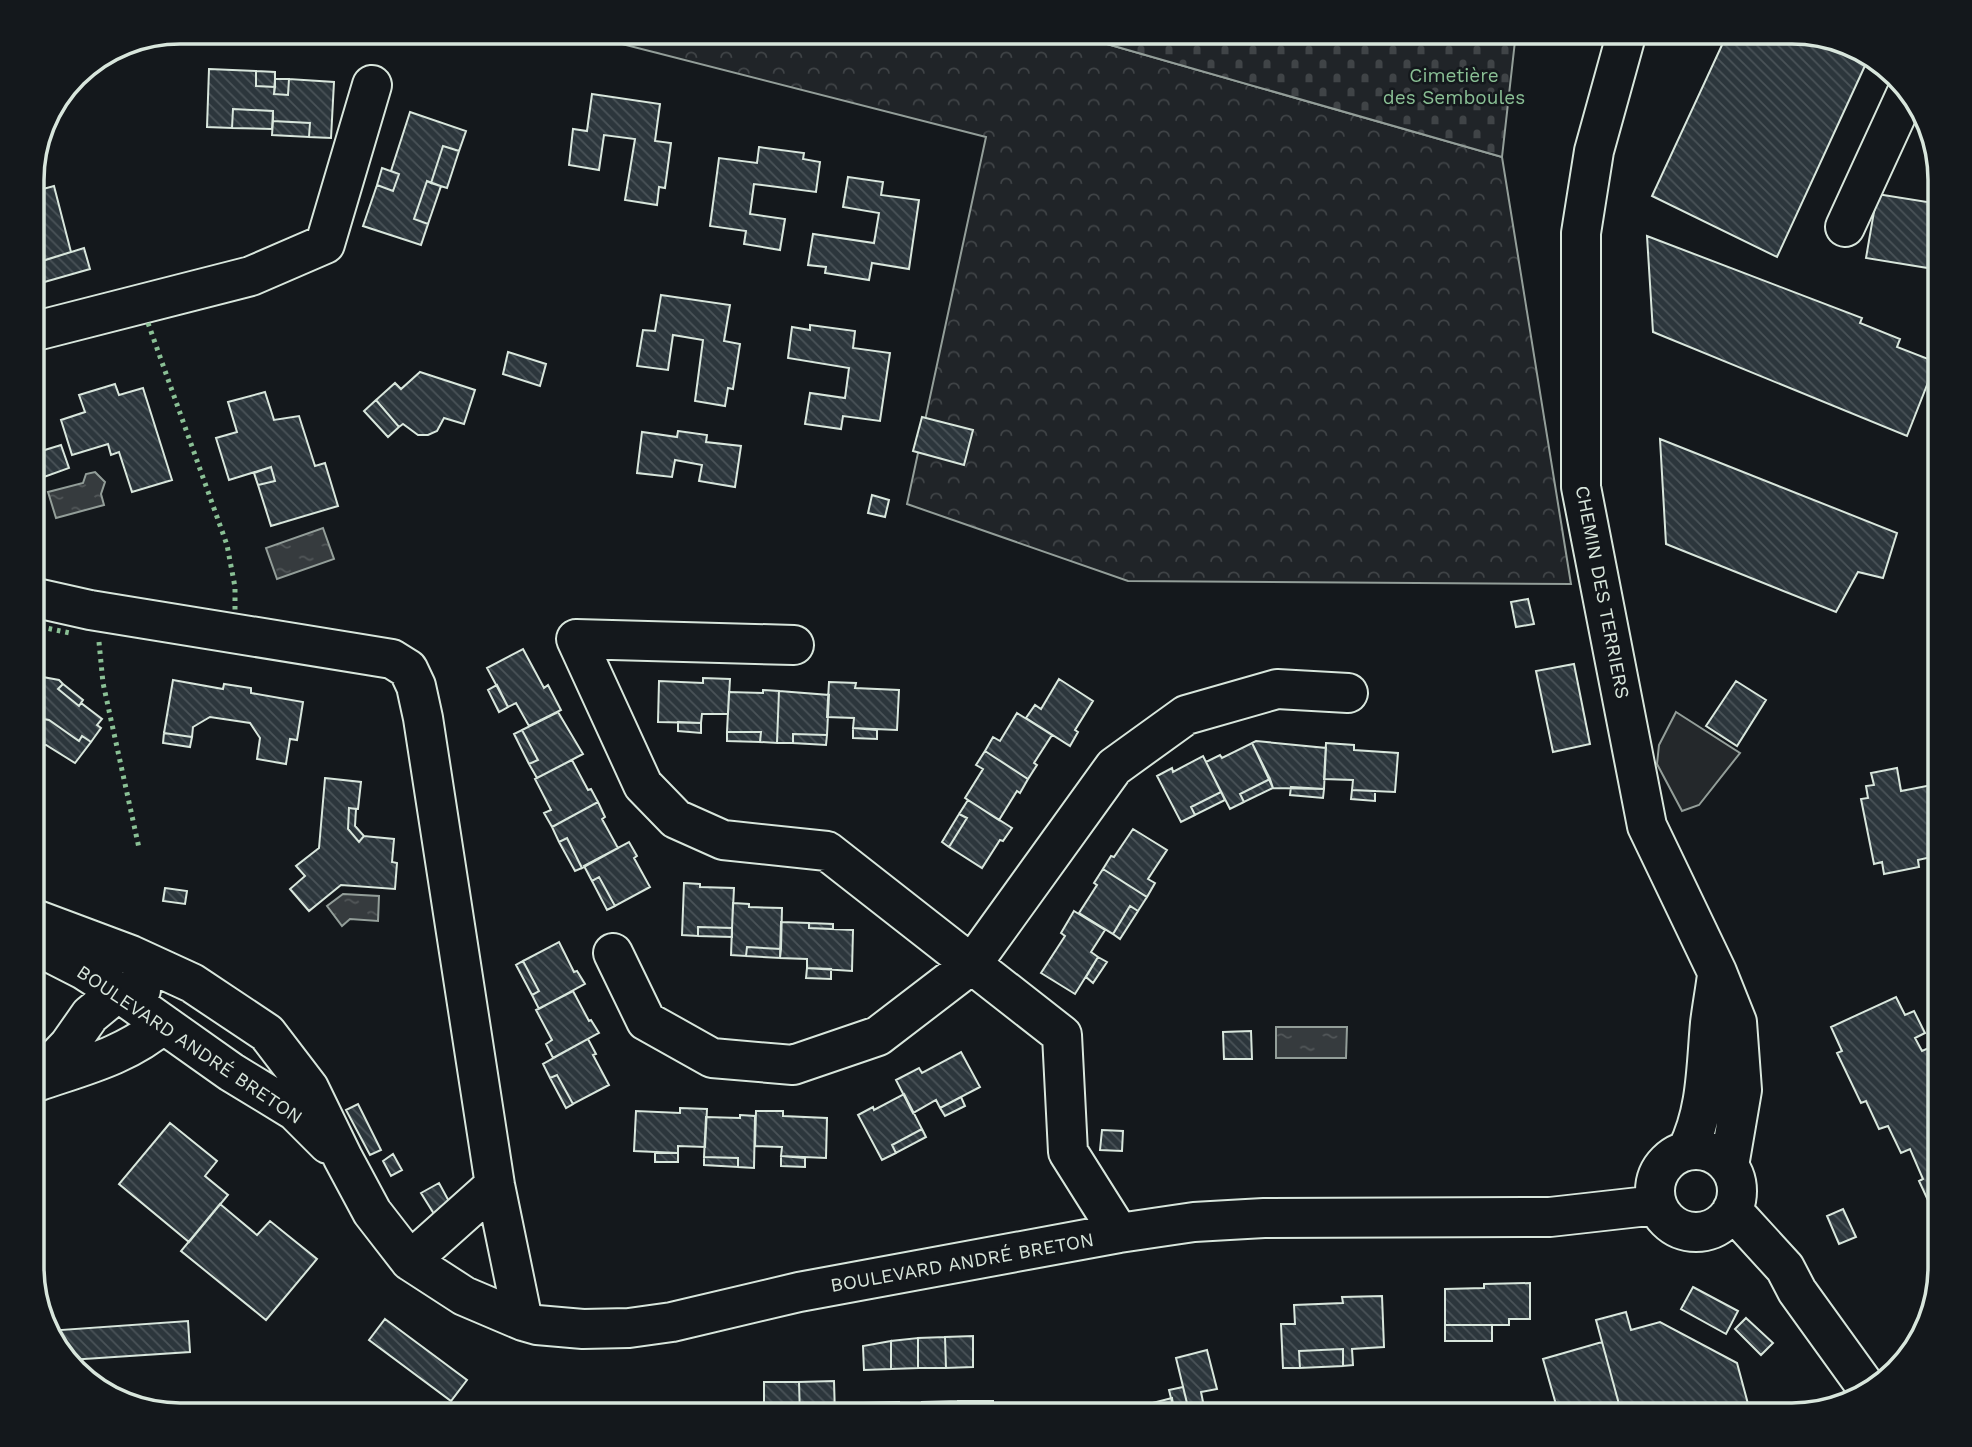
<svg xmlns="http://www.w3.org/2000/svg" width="1972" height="1447" viewBox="0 0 1972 1447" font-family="'Work Sans',sans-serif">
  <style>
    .forest { fill: url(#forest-crowns); stroke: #939e99; stroke-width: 2 }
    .cemetery { fill: url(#cemetery-stones); stroke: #939e99; stroke-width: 2 }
    .parking { fill: #24282b; stroke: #939e99; stroke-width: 2 }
    .water { fill: url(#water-ripples); stroke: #939e99; stroke-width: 2 }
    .building { fill: url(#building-back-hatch); stroke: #d8e6dc; stroke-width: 2 }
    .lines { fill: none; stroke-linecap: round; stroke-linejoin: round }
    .minor-casing { stroke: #d8e6dc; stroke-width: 42 }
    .minor { stroke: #14181c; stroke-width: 38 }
    .hedge { stroke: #8ac095; stroke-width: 5; stroke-dasharray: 3.5 5; stroke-linecap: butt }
    .labels { text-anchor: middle; stroke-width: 5; stroke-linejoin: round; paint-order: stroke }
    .park-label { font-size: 19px; fill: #8ac095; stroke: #14181c }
    .street-label { font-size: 19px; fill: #d8e6dc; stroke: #14181c }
    .rim { fill: none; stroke: #d8e6dc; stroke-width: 3.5 }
  </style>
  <defs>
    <pattern id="forest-crowns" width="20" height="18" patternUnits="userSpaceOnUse" patternTransform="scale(1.75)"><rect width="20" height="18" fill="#202428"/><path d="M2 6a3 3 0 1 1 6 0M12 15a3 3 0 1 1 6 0" fill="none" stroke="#404447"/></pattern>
    <pattern id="cemetery-stones" width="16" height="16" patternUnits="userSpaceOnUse" patternTransform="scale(1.75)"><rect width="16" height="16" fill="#202428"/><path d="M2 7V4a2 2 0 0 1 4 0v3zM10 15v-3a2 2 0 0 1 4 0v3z" fill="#404447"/></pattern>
    <pattern id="water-ripples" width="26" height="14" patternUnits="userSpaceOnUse" patternTransform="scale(1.75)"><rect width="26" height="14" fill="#363b3e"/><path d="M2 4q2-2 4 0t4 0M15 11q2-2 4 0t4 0" fill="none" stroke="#525759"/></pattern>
    <pattern id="building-back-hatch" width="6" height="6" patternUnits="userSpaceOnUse" patternTransform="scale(1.75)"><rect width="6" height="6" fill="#2c363c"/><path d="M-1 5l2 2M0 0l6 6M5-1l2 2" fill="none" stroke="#4a5358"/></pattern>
  </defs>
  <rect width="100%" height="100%" fill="#14181c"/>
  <path class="forest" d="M 575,32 L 1065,32 L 1502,157 L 1571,584 L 1128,581 L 907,504 L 986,137 Z"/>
  <path class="cemetery" d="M 1065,32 L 1516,32 L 1502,157 Z"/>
  <path class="parking" d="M 1676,712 L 1740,753 L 1699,805 L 1682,811 L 1657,764 L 1659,745 Z"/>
  <path class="water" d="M 95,472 L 105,482 L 101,494 L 104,505 L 56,518 L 48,492 L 83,483 L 86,474 Z
    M 323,528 L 334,559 L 277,579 L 266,548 Z
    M 343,894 L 379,896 L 378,921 L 350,919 L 342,926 L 327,906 Z
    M 1276,1027 L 1347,1027 L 1346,1058 L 1276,1058 Z"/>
  <path class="building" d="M 182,32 L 181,41 L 159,41 L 159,36 Z
    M 1728,32 L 1793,32 L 1869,57 L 1777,257 L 1652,196 Z
    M 209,69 L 256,71 L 256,86 L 275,87 L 274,94 L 288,95 L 289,79 L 334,82 L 331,138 L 309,137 L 310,123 L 273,121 L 273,111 L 233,109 L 232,128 L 207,127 Z
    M 256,71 L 275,72 L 275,87 L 256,86 Z
    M 275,79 L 289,79 L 288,95 L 274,94 Z
    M 592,94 L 660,104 L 655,141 L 671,143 L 665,188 L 659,187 L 657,205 L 625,200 L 635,139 L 604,135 L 599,170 L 569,165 L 573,129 L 587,131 Z
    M 233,109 L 273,111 L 272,129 L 232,128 Z
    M 410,112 L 466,131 L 459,151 L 443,146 L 431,183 L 427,181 L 414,219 L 428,224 L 421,245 L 363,226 L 377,185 L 393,191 L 399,174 L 391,171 Z
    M 273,121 L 310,123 L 309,137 L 272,135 Z
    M 443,146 L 459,151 L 447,188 L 431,183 Z
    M 759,147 L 804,153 L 803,159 L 820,162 L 816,192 L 754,184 L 750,214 L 785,219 L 780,250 L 744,244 L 746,231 L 710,226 L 719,158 L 757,163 Z
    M 382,168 L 399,174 L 393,191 L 377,185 Z
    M 848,177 L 883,182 L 881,195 L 919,200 L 909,269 L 872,263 L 869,280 L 825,273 L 826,267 L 808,265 L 813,234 L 874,243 L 879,213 L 843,207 Z
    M 427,181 L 441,186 L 428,224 L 414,219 Z
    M 54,186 L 71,252 L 32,264 L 32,192 Z
    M 1877,194 L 1940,204 L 1940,270 L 1866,258 Z
    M 1647,236 L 1862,318 L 1860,323 L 1900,339 L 1897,347 L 1936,362 L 1907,436 L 1653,332 Z
    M 84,248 L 90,269 L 41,283 L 36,263 Z
    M 661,295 L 730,305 L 724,341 L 740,344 L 733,389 L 728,388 L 725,406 L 695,401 L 703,340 L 673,335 L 668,370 L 637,366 L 643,330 L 655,331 Z
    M 810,325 L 855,331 L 853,348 L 890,353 L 880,421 L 843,416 L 841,429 L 805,424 L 810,393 L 845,398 L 849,368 L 788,358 L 792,327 L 810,330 Z
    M 508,352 L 546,364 L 540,386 L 503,374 Z
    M 420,372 L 475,390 L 464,424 L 444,418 L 437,431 L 428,435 L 418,435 L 403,424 L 399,427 L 376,400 L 395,383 L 401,389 Z
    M 115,384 L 119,395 L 143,388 L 172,480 L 132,492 L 119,452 L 111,455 L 108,444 L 72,455 L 61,420 L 85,412 L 79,395 Z
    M 265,392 L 274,420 L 299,416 L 315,466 L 325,463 L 338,506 L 271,526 L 258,485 L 275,481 L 271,467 L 229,480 L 216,438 L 237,432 L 228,402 Z
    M 376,400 L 399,427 L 388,437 L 364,411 Z
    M 922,417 L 973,430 L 964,465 L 913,451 Z
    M 678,431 L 707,435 L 706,442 L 741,446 L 735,487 L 699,481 L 702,465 L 675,460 L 672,477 L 637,473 L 642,432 L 677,437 Z
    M 1660,439 L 1897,533 L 1883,578 L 1858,572 L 1836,612 L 1666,544 Z
    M 61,445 L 69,468 L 44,477 L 35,453 Z
    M 271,467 L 275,481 L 258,485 L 254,473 Z
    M 872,495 L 889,500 L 885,517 L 868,513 Z
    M 1528,599 L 1534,624 L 1516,627 L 1511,602 Z
    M 523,649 L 544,688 L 548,685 L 561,710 L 529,726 L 516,703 L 508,707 L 487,668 Z
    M 1574,664 L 1590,744 L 1553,752 L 1536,671 Z
    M 32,675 L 59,680 L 63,684 L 58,689 L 79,706 L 81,703 L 102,719 L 97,725 L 101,728 L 91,742 L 82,736 L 79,741 L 49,720 L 32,717 Z
    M 703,678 L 730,679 L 728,714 L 702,714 L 701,723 L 658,722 L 659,681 L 703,683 Z
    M 1059,679 L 1093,701 L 1075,730 L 1078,732 L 1070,746 L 1026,718 L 1035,705 L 1041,709 Z
    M 173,680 L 223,689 L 224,684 L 251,688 L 251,693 L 303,702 L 297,740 L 290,739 L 286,764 L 257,759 L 260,738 L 250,723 L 210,717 L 193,727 L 192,737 L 164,733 Z
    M 1736,681 L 1766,700 L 1737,746 L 1706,726 Z
    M 829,682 L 856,683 L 855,688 L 899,690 L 897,730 L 853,728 L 854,718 L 827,717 Z
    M 63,684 L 83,700 L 79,706 L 58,689 Z
    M 497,685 L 508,707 L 499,712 L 488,690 Z
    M 763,690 L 779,691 L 777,743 L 760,742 L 761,732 L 727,732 L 729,692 L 763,693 Z
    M 779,691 L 829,695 L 827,735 L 793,734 L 793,743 L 777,743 Z
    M 558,712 L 583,754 L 537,778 L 529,764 L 538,760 L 522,730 Z
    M 1017,713 L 1052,735 L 1034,763 L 1037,765 L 1028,779 L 985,751 L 993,737 L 1000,741 Z
    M 32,717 L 49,720 L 79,741 L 82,736 L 91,742 L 75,763 L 46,745 L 32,743 Z
    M 678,722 L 701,723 L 701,733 L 678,731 Z
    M 853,728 L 877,730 L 877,739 L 853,738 Z
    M 522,730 L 538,760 L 529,764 L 514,734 Z
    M 727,732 L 761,732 L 760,742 L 727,741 Z
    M 164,733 L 192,737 L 190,747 L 163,743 Z
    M 793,734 L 827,735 L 826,745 L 793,743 Z
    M 1256,741 L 1326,748 L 1324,789 L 1273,788 L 1252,743 Z
    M 1252,743 L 1270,779 L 1240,794 L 1244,802 L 1230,809 L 1206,762 L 1220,755 L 1222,758 Z
    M 1326,743 L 1354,745 L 1354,750 L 1398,753 L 1395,792 L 1352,790 L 1353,780 L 1324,779 Z
    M 985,751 L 1028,779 L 1020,793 L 1017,791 L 999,820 L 965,798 L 983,769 L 976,765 Z
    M 1203,756 L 1221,792 L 1191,807 L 1195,815 L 1181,822 L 1157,776 L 1172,768 L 1173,772 Z
    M 572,760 L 588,790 L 591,789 L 598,802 L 552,827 L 544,813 L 551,810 L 535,779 Z
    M 1897,768 L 1901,791 L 1932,785 L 1929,772 L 1940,770 L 1940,855 L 1918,860 L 1919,867 L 1884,874 L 1882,862 L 1874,864 L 1861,799 L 1868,798 L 1866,786 L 1874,785 L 1871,773 Z
    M 325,778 L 361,782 L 358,809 L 349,808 L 348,829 L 359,842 L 364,836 L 394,839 L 392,862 L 397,863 L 395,889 L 341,885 L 309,911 L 290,889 L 305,876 L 296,866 L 319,848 Z
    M 1270,779 L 1273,788 L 1244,802 L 1240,794 Z
    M 1291,787 L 1324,789 L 1323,798 L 1290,795 Z
    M 1352,790 L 1375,791 L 1375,801 L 1351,799 Z
    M 1221,792 L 1225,800 L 1195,815 L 1191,807 Z
    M 968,800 L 1012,828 L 1003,841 L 1000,840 L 982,868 L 949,847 L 967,818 L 959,814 Z
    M 598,802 L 605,817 L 602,819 L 618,848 L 582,868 L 567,838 L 559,842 L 552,827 Z
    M 349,808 L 356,809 L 355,826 L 364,836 L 359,842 L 348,829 Z
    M 959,814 L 967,818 L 949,847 L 942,842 Z
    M 1133,829 L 1167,850 L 1148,879 L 1155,883 L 1147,897 L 1103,869 L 1111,856 L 1114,857 Z
    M 567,838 L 582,868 L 575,871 L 559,842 Z
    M 629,842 L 637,856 L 634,858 L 650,887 L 615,906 L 599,877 L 592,881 L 584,866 Z
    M 1103,869 L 1147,897 L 1138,911 L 1130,906 L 1113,934 L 1079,913 L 1097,885 L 1094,883 Z
    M 599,877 L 615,906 L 607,910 L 592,881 Z
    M 684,883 L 700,884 L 700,887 L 734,888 L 732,928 L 698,927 L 698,936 L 682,935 Z
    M 165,888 L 187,891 L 185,904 L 163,901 Z
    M 733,903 L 749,904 L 749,907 L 782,908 L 781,949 L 747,947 L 746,956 L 731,955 Z
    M 1130,906 L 1138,911 L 1120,939 L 1113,934 Z
    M 1074,911 L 1105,930 L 1091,952 L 1098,957 L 1075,994 L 1041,973 L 1065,936 L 1061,933 Z
    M 781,922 L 809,923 L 809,928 L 853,930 L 852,971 L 807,968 L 807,959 L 780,958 Z
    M 809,923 L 833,924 L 833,929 L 809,928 Z
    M 698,927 L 732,928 L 732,937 L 698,936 Z
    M 559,942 L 574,972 L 577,971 L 585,984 L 539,1009 L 532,995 L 539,991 L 523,961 Z
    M 747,947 L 781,949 L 780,958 L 746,956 Z
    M 1098,957 L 1107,962 L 1093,983 L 1086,977 Z
    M 523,961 L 539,991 L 532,995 L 516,965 Z
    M 807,968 L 831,969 L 831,979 L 806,978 Z
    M 573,991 L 589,1021 L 591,1020 L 599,1033 L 553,1058 L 546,1044 L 552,1040 L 536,1010 Z
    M 1896,997 L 1905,1015 L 1914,1011 L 1925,1033 L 1915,1038 L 1922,1051 L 1940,1043 L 1940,1226 L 1919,1181 L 1923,1179 L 1910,1149 L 1901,1153 L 1888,1126 L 1879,1129 L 1866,1101 L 1861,1103 L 1837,1053 L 1842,1051 L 1831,1027 Z
    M 1251,1031 L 1252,1059 L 1224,1059 L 1223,1032 Z
    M 588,1039 L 596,1054 L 593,1055 L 609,1085 L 573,1104 L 557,1075 L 550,1078 L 543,1064 Z
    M 961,1052 L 980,1087 L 940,1108 L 936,1100 L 913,1113 L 896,1080 L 919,1068 L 922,1073 Z
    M 557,1075 L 573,1104 L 566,1108 L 550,1078 Z
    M 904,1094 L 922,1129 L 892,1145 L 896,1153 L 882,1160 L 858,1115 L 873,1107 L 874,1110 Z
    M 961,1097 L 965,1106 L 945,1116 L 940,1108 Z
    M 358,1104 L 381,1150 L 370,1155 L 346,1110 Z
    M 680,1108 L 707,1109 L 705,1147 L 678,1146 L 678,1153 L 634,1151 L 636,1111 L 680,1113 Z
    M 756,1111 L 783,1111 L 783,1116 L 827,1118 L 826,1158 L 781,1156 L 782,1147 L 755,1146 Z
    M 740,1115 L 755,1116 L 754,1168 L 738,1167 L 738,1158 L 704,1157 L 706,1117 L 740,1118 Z
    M 170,1123 L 217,1161 L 205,1176 L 228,1195 L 189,1242 L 119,1184 Z
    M 922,1129 L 926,1137 L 896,1153 L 892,1145 Z
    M 1102,1130 L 1123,1131 L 1122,1151 L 1100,1150 Z
    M 655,1152 L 678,1153 L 678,1162 L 655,1162 Z
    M 393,1154 L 402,1170 L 391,1176 L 383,1161 Z
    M 781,1156 L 805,1158 L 805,1167 L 781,1166 Z
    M 704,1157 L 738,1158 L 738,1167 L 704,1165 Z
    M 439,1183 L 451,1205 L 434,1214 L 421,1193 Z
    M 220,1204 L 257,1235 L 270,1221 L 317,1259 L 266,1320 L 181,1251 Z
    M 1843,1209 L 1856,1237 L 1839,1244 L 1827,1216 Z
    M 1530,1283 L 1530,1319 L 1509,1319 L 1509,1325 L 1445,1325 L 1445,1289 L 1484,1288 L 1484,1284 Z
    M 1693,1287 L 1738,1311 L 1726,1334 L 1681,1309 Z
    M 1382,1296 L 1384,1347 L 1352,1349 L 1353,1365 L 1343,1366 L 1343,1349 L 1299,1351 L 1300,1368 L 1283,1368 L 1281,1324 L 1295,1324 L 1294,1305 L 1343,1303 L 1342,1297 Z
    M 1626,1312 L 1631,1330 L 1660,1322 L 1737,1363 L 1751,1415 L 1622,1415 L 1596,1320 Z
    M 1746,1318 L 1773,1343 L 1761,1355 L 1735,1329 Z
    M 385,1319 L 467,1380 L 451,1401 L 369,1340 Z
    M 188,1321 L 190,1352 L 69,1360 L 46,1331 Z
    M 1445,1325 L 1492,1325 L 1492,1341 L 1445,1341 Z
    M 973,1336 L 973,1367 L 946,1368 L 945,1337 Z
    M 945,1337 L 946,1368 L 918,1368 L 918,1338 Z
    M 918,1338 L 918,1368 L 891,1369 L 891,1341 Z
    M 891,1341 L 891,1369 L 864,1370 L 863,1346 Z
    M 1602,1342 L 1622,1415 L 1559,1415 L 1543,1359 Z
    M 1343,1349 L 1343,1366 L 1300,1368 L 1299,1351 Z
    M 1207,1350 L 1217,1389 L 1201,1392 L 1204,1407 L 1199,1408 L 1201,1415 L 1135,1415 L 1133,1408 L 1172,1398 L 1174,1410 L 1188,1407 L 1176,1358 Z
    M 834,1381 L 835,1415 L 800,1415 L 799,1382 Z
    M 764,1382 L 799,1382 L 800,1415 L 764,1415 Z
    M 1183,1387 L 1188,1407 L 1174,1410 L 1169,1390 Z
    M 958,1401 L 958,1415 L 923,1415 L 922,1402 Z
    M 958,1401 L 993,1401 L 993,1415 L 958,1415 Z
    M 899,1402 L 899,1415 L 864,1415 L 864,1403 Z"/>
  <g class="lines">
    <g class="minor-casing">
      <path id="minor" d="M 1627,32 L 1594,151 L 1581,233 L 1581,487 L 1647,826 L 1717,972 L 1737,1022 L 1742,1090 L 1729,1166
        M 1845,227 L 1907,92
        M 32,332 L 251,276 L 325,244 L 372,85
        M 32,597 L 90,610 L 392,659 L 408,669 L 416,686 L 423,718 L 495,1185 L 523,1321
        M 794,645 L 576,639 L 643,785 L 676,819 L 723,840 L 827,851 L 1062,1035 L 1068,1152 L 1119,1233
        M 32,918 L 131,955 L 192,983 L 267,1033 L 309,1088 L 343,1158 L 372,1212 L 410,1261 L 464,1296 L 523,1321 L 537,1325 L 583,1329 L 629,1328 L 672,1322 L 799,1292 L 1119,1233 L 1194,1222 L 1264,1218 L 1550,1217 L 1657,1205
        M 32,940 L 39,947 L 84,970 L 118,992 L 231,1072 L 295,1111 L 328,1144
        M 613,953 L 646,1021 L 712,1058 L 793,1065 L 878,1036 L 972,964 L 1114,767 L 1186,715 L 1277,689 L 1348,693
        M 39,1081 C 83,1066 128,1055 163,1024
        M 33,1083 L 69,1045 L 90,1015 L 118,992 L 141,990
        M1655 1191a41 41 0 1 1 82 0a41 41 0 1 1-82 0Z
        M 1687,1150 C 1707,1110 1706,1067 1710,1023 C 1712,1007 1715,991 1717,975
        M 1732,1210 L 1785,1268 L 1797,1291 L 1869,1391
        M 410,1261 L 495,1185"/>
    </g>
    <use href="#minor" class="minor"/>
    <path class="hedge" d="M 148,323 L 227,545 L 235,587 L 235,610
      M 32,625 L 70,633
      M 99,642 L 103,683 L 139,848"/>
  </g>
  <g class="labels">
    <g class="park-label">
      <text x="1454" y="82">Cimetière<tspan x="1454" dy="22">des Semboules</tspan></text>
    </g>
    <g class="street-label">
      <text transform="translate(1603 592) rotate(79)" y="7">CHEMIN DES TERRIERS</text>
      <text transform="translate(190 1044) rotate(34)" y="7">BOULEVARD ANDRÉ BRETON</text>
      <text transform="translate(962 1262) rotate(-10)" y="7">BOULEVARD ANDRÉ BRETON</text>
    </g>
  </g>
  <path d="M0 0H1972V1447H0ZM180 44H1792A136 136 0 0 1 1928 180V1267A136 136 0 0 1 1792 1403H180A136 136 0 0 1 44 1267V180A136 136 0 0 1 180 44Z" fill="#14181c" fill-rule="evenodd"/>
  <path class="rim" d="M180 44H1792A136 136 0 0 1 1928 180V1267A136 136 0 0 1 1792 1403H180A136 136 0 0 1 44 1267V180A136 136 0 0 1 180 44Z"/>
</svg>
